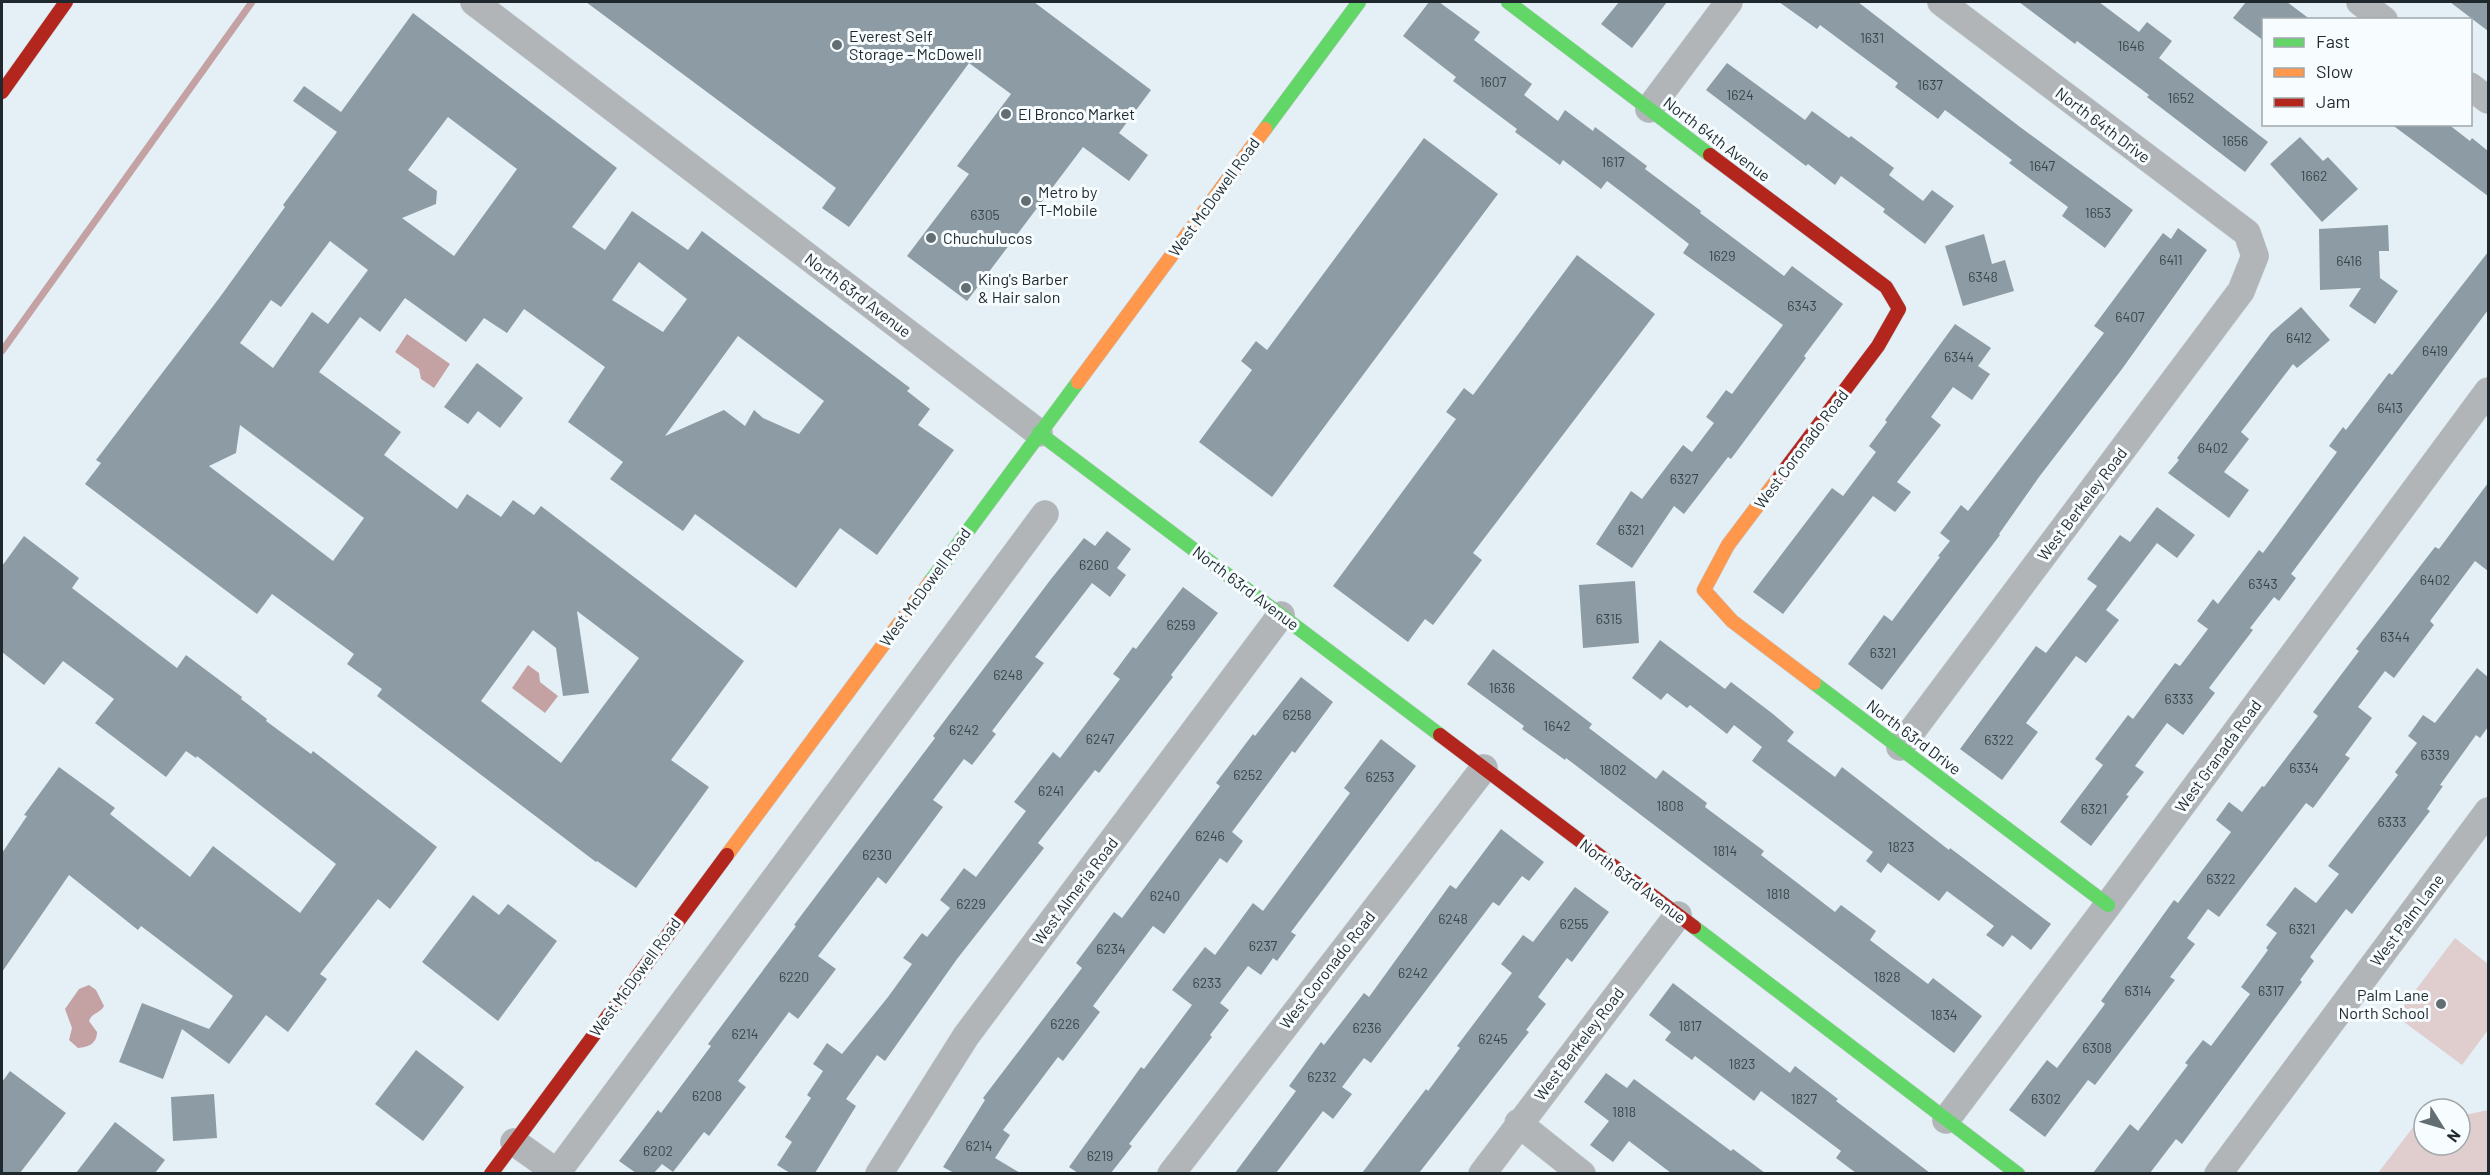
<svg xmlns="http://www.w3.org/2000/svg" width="2490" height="1175" viewBox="0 0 2490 1175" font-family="Barlow,sans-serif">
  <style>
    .green { fill: #e0cdce }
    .water { fill: #c4a2a3 }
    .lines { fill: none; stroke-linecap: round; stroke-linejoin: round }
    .stream { stroke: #c4a2a3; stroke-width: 7 }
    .building { fill: #8d9ca4; fill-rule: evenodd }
    .street-casing { stroke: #c2cbd0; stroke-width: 28 }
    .fast-casing { stroke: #c2cbd0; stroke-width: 15 }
    .slow-casing { stroke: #c2cbd0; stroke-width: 15 }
    .jam-casing { stroke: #c2cbd0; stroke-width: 15 }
    .street { stroke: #b1b5b8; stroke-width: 27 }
    .fast { stroke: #63d668; stroke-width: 14 }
    .slow { stroke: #ff974d; stroke-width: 14 }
    .jam { stroke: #b3261e; stroke-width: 14 }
    .poi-dot { fill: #636e73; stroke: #f7fcff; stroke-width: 2 }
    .labels { text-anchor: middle; stroke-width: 6; stroke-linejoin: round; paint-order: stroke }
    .number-label { font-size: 14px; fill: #3a454b }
    .poi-label { font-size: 16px; fill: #1e282d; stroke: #f7fcff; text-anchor: start }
    .street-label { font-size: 16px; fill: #1e282d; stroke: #f7fcff }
  </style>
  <rect width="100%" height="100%" fill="#e4f0f6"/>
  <path class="green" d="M 2455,938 L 2488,964 L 2488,1030 L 2462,1065 L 2396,1016 Z
    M 2488,1110 L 2488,1173 L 2378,1173 L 2414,1126 L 2424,1124 L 2424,1145 L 2460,1145 L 2460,1116 Z"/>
  <path class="water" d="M 407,334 L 450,364 L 434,388 L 421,379 L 419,369 L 395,352 Z
    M 528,665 L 539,673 L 540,682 L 558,696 L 545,713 L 512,688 Z
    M 89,985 L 96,990 L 104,1006 C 100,1014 92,1012 89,1021 L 97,1032 C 97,1044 88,1047 78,1048 L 69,1040 L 72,1028 L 65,1009 L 79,989 Z"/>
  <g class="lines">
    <path class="stream" d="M 2,351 L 252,2"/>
  </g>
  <path class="building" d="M 586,2 L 1034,2 L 1151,90 L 1119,133 L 1148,155 L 1129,181 L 1083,147 L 967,301 L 907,256 L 969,174 L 957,166 L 1011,94 L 969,63 L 849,227 L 822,208 L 836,188 Z
    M 1429,2 L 1439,2 L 1480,32 L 1474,40 L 1532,84 L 1524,95 L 1558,121 L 1565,110 L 1593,131 L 1595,127 L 1647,166 L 1645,169 L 1701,211 L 1700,213 L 1784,276 L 1792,266 L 1843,304 L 1804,356 L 1806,358 L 1731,459 L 1728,457 L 1684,514 L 1674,506 L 1632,568 L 1596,544 L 1631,491 L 1642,499 L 1683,445 L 1692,452 L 1714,423 L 1706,417 L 1726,390 L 1732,394 L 1783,325 L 1683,253 L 1689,244 L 1636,203 L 1607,181 L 1601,189 L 1563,160 L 1560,165 L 1515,132 L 1517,129 L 1453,81 L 1456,77 L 1403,36 Z
    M 1619,2 L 1667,2 L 1632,48 L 1601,24 Z
    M 1779,2 L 1858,2 L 2020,127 L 2133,210 L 2105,248 L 2062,216 L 2068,207 L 2009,163 L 2012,160 L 1945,110 L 1938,119 L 1895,87 L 1898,83 L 1820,25 L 1817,29 Z
    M 2019,2 L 2099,2 L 2139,32 L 2147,22 L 2172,41 L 2159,58 L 2268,142 L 2245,172 L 2147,97 L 2149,95 L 2077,41 L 2075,44 Z
    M 2246,2 L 2287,2 L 2311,20 L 2264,20 L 2264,41 L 2233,18 Z
    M 2450,2 L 2488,2 L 2488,31 Z
    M 413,13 L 617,168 L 572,227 L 605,250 L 632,211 L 688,250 L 702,231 L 910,388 L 907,391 L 930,409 L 918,425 L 954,450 L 877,555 L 840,528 L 796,588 L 695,514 L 683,531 L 610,479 L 623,462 L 568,422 L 605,367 L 524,309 L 507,333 L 484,318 L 466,342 L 405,298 L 380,332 L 360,317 L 319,372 L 401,432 L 384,455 L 457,509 L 467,494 L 501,517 L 513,500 L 534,515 L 541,506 L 744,661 L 671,760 L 709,787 L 636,888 L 597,861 L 596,862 L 377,696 L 382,689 L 347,664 L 354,654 L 272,594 L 257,614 L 85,484 L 101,463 L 96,460 L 220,297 L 285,207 L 283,205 L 337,132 L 293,101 L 304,86 L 341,112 ZM 448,117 L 517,169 L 454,256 L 402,218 L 436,204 L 437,191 L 408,170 ZM 330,241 L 368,270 L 328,324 L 312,312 L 273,368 L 240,343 L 271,300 L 281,307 ZM 639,262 L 687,299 L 663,332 L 612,300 ZM 738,336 L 824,401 L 799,434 L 763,418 L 754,410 L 745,426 L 724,410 L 665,436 ZM 240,425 L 364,518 L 333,561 L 209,466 L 236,453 ZM 577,611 L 639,658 L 561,763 L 481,701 L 533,630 L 556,648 L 563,696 L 589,693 Z
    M 1727,63 L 1805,120 L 1812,111 L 1849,138 L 1851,136 L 1894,168 L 1889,175 L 1923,201 L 1932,190 L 1954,206 L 1925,244 L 1883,212 L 1885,209 L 1841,176 L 1835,185 L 1808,164 L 1806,166 L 1706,90 Z
    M 2391,124 L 2448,124 L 2470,141 L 2472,138 L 2488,151 L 2488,196 Z
    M 2300,137 L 2323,161 L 2328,157 L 2358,189 L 2322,222 L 2270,164 Z
    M 1424,138 L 1498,194 L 1272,497 L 1199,442 L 1252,370 L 1241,361 L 1256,341 L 1267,350 Z
    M 2388,225 L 2389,251 L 2379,251 L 2380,278 L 2398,291 L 2375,324 L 2349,306 L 2361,288 L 2320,290 L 2319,229 Z
    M 2178,228 L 2207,250 L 2122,369 L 2039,477 L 1999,534 L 2000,535 L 1882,690 L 1848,664 L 1884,615 L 1892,621 L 1940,557 L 1938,556 L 1950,541 L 1940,533 L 1961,505 L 1968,511 L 2104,333 L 2094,326 L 2163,233 L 2171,239 Z
    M 1984,234 L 1992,264 L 2005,260 L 2014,291 L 1963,306 L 1945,246 Z
    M 2488,252 L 2488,310 L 2291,574 L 2296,578 L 2279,601 L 2274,597 L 2250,628 L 2253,630 L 2209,688 L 2215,693 L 2183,735 L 2167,723 L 2135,766 L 2144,772 L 2126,795 L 2129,796 L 2091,846 L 2060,822 L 2103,765 L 2095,759 L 2128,715 L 2133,719 L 2175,663 L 2180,666 L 2208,629 L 2197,621 L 2213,599 L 2218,604 L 2259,550 L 2263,553 L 2337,452 L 2329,446 L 2343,427 L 2346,430 L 2389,373 L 2392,375 Z
    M 1577,255 L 1655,314 L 1473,553 L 1482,560 L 1433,625 L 1425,619 L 1408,642 L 1333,586 L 1456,419 L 1446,412 L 1464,388 L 1473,395 Z
    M 2301,307 L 2330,340 L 2297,368 L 2293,364 L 2241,432 L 2249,439 L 2224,472 L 2249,490 L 2229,518 L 2168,473 L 2179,460 L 2177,458 L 2271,333 Z
    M 1955,324 L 1991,348 L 1978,366 L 1990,374 L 1972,400 L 1953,387 L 1931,417 L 1941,425 L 1897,482 L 1911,492 L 1895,512 L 1873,496 L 1783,614 L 1753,592 L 1832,488 L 1843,496 L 1876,452 L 1869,446 L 1887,422 L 1885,420 Z
    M 477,363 L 523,398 L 500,428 L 478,411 L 468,424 L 444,407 Z
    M 2488,483 L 2488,571 L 2475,561 L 2430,621 L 2434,625 L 2394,678 L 2385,671 L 2358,707 L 2372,718 L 2345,755 L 2350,758 L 2313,808 L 2306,803 L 2219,917 L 2208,909 L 2187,938 L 2195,944 L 2170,977 L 2175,980 L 2095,1085 L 2088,1080 L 2045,1137 L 2009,1110 L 2047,1060 L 2057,1068 L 2105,1004 L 2101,1001 L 2143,943 L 2174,900 L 2178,903 L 2231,832 L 2216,820 L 2229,802 L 2242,812 L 2262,786 L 2264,787 L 2318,716 L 2313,712 L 2359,651 L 2356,649 L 2435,547 L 2439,549 Z
    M 2157,507 L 2195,535 L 2177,558 L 2157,543 L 2106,610 L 2119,620 L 2086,663 L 2076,656 L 2026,723 L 2038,732 L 2002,780 L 1960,749 L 2036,646 L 2046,653 L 2097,586 L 2087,579 L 2120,535 L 2130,542 Z
    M 1107,531 L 1131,549 L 1117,568 L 1126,575 L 1110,597 L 1092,583 L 1035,657 L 1044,663 L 992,731 L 996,734 L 972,765 L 964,759 L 933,800 L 943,807 L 886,884 L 878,877 L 818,956 L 836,969 L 798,1019 L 789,1012 L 738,1081 L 746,1087 L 709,1136 L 704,1132 L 673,1172 L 662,1164 L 654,1173 L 636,1173 L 619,1161 L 658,1110 L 661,1113 L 711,1046 L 708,1044 L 796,926 L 794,925 L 935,738 L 933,736 L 1051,579 L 1084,538 L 1095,546 Z
    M 24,536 L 79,578 L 72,588 L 177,668 L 186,655 L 242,697 L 241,699 L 267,719 L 266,721 L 311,754 L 313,751 L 437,847 L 390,909 L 378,899 L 320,974 L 327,979 L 288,1032 L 266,1015 L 229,1064 L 182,1029 L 163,1079 L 119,1062 L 142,1003 L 209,1029 L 233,996 L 141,926 L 138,930 L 69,875 L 2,972 L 2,853 L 27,816 L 24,815 L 59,767 L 115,808 L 110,814 L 190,877 L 213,846 L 300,913 L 336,864 L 197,756 L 196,758 L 186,751 L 166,777 L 95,723 L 114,699 L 63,661 L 44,685 L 2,652 L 2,566 Z
    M 1635,581 L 1639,643 L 1583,648 L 1579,585 Z
    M 1183,587 L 1218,613 L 1171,675 L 1173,677 L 1099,773 L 1095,770 L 1038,843 L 1044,848 L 957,959 L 885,1061 L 877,1055 L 846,1099 L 856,1106 L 815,1173 L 790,1173 L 777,1165 L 792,1142 L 785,1137 L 811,1098 L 807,1095 L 823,1071 L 813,1064 L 827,1043 L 842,1054 L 888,997 L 912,964 L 903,958 L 922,933 L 927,937 L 950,908 L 940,900 L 964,868 L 976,877 L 1026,811 L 1014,802 L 1053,752 L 1060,758 L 1120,679 L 1113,674 L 1133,647 L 1136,649 Z
    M 1660,640 L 1725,689 L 1731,682 L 1773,714 L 1794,732 L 1787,741 L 1835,777 L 1842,767 L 1949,850 L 1950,848 L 2051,924 L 2031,950 L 2012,935 L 2003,947 L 1986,935 L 1994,926 L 1947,891 L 1939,901 L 1888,863 L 1881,873 L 1866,861 L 1873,852 L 1752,761 L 1762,747 L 1734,725 L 1727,734 L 1690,705 L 1687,708 L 1667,693 L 1661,700 L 1632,678 Z
    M 1493,649 L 1592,724 L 1589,728 L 1656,779 L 1663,770 L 1707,803 L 1705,807 L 1764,851 L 1761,855 L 1835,912 L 1841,905 L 1876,931 L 1870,940 L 1928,984 L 1933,978 L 1982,1016 L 1954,1053 L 1566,758 L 1565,760 L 1522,729 L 1524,726 L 1467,684 Z
    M 2477,668 L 2488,677 L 2488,727 L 2480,738 L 2476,735 L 2440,785 L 2443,786 L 2427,809 L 2430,811 L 2352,914 L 2346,909 L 2310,957 L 2314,961 L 2300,980 L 2302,982 L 2182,1144 L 2176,1139 L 2150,1173 L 2093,1173 L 2130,1124 L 2138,1131 L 2188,1065 L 2185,1063 L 2203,1040 L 2211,1046 L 2250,994 L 2241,987 L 2268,950 L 2266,948 L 2277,933 L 2266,925 L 2295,887 L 2316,903 L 2339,874 L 2328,866 L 2398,775 L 2395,772 L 2417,743 L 2408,736 L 2423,715 L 2435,723 Z
    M 1301,677 L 1333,702 L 1295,753 L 1292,751 L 1232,832 L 1243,841 L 1227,863 L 1220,858 L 1164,934 L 1153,926 L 1093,1006 L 1100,1012 L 1063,1061 L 1058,1057 L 1003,1130 L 1010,1135 L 995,1158 L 1020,1173 L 954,1173 L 943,1167 L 985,1100 L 983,1098 L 1082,968 L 1076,963 L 1114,912 L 1122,918 L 1220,786 L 1216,783 L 1253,734 L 1255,736 Z
    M 1381,739 L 1416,766 L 1291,932 L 1296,935 L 1277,961 L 1273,958 L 1261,975 L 1248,966 L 1220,1003 L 1229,1010 L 1210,1035 L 1212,1037 L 1129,1144 L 1132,1146 L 1111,1173 L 1078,1173 L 1069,1167 L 1141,1067 L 1144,1069 L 1192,1005 L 1172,990 L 1205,947 L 1215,955 L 1253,903 L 1263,911 L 1350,793 L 1344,788 Z
    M 1501,829 L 1544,862 L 1529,881 L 1522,876 L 1499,906 L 1493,902 L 1371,1063 L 1364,1058 L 1342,1087 L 1352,1094 L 1333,1119 L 1323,1111 L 1276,1173 L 1235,1173 L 1296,1091 L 1289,1086 L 1321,1042 L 1324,1045 L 1364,993 L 1369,997 L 1450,885 L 1456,889 Z
    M 1575,887 L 1609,912 L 1572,962 L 1567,958 L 1538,997 L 1546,1004 L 1526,1030 L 1529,1032 L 1419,1173 L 1362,1173 L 1426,1089 L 1428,1091 L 1460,1048 L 1457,1046 L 1512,973 L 1501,964 L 1523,935 L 1533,942 Z
    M 473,895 L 499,915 L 508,904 L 557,941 L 498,1021 L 422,962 Z
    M 1673,983 L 1790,1073 L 1795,1066 L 1838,1099 L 1836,1101 L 1930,1173 L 1856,1173 L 1836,1158 L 1841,1151 L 1761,1091 L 1754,1101 L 1695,1056 L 1692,1060 L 1665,1040 L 1671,1032 L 1649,1015 Z
    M 416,1050 L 464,1087 L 423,1141 L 375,1104 Z
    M 10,1071 L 66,1113 L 20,1173 L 2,1173 L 2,1082 Z
    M 1606,1073 L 1627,1088 L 1634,1079 L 1731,1151 L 1733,1149 L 1765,1173 L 1671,1173 L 1629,1141 L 1613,1162 L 1590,1145 L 1609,1121 L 1584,1102 Z
    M 214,1094 L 217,1138 L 173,1141 L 171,1097 Z
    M 115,1122 L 165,1160 L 155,1173 L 76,1173 Z"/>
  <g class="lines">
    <g class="street-casing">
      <path id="street" d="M 474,2 L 1039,433
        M 2360,2 L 2384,20
        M 2470,86 L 2488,100
        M 1649,109 L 1729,2
        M 1900,747 L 2241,291 L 2255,256 L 2247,233 L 1941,2
        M 1946,1120 L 2108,905 L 2488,391
        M 1518,1123 L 1582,1174
        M 514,1142 L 559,1174
        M 556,1174 L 1045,514
        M 879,1174 L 966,1036 L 1281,615
        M 1171,1174 L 1484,768
        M 1482,1174 L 1678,915
        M 2218,1174 L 2488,811"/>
    </g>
    <g class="fast-casing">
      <path id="fast" d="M 1508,2 L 1710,155
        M 1265,129 L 1359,2
        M 1039,433 L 1440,735
        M 930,582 L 1078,382
        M 1814,683 L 2108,905
        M 1694,927 L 2018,1174"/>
    </g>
    <g class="slow-casing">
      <path id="slow" d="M 1078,382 L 1265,129
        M 1780,476 L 1728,545 L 1704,590 L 1732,621 L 1814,683
        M 727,855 L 930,582"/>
    </g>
    <g class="jam-casing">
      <path id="jam" d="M 2,92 L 66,2
        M 1710,155 L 1886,287 L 1899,309 L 1878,346 L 1780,476
        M 1440,735 L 1694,927
        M 491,1174 L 727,855"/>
    </g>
    <use href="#street" class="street"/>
    <use href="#fast" class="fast"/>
    <use href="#slow" class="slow"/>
    <use href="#jam" class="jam"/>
  </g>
  <g class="poi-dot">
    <circle cx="837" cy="45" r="6"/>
    <circle cx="1006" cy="114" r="6"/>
    <circle cx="1026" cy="201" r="6"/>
    <circle cx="931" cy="238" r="6"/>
    <circle cx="966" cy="288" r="6"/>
    <circle cx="2441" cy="1004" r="6"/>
  </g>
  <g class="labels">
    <g class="number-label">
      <text x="1872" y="43">1631</text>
      <text x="2131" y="51">1646</text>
      <text x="1493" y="87">1607</text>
      <text x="1930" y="90">1637</text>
      <text x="1740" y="100">1624</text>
      <text x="2181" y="103">1652</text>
      <text x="2235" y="146">1656</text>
      <text x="1613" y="167">1617</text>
      <text x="2042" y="171">1647</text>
      <text x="2314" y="181">1662</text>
      <text x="2098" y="218">1653</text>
      <text x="985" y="220">6305</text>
      <text x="1722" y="261">1629</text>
      <text x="2171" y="265">6411</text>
      <text x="2349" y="266">6416</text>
      <text x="1983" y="282">6348</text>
      <text x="1802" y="311">6343</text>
      <text x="2130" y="322">6407</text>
      <text x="2299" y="343">6412</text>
      <text x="2435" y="356">6419</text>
      <text x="1959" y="362">6344</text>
      <text x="2390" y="413">6413</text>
      <text x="2213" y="453">6402</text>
      <text x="1684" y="484">6327</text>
      <text x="1631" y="535">6321</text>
      <text x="1094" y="570">6260</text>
      <text x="2435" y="585">6402</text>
      <text x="2263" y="589">6343</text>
      <text x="1609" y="624">6315</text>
      <text x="1181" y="630">6259</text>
      <text x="2395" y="642">6344</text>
      <text x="1883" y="658">6321</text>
      <text x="1008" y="680">6248</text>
      <text x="1502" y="693">1636</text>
      <text x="2179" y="704">6333</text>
      <text x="1297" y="720">6258</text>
      <text x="1557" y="731">1642</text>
      <text x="964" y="735">6242</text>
      <text x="1100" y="744">6247</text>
      <text x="1999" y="745">6322</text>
      <text x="2435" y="760">6339</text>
      <text x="2304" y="773">6334</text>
      <text x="1613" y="775">1802</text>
      <text x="1248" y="780">6252</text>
      <text x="1380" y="782">6253</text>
      <text x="1051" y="796">6241</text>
      <text x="1670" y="811">1808</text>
      <text x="2094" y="814">6321</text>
      <text x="2392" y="827">6333</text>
      <text x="1210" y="841">6246</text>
      <text x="1901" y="852">1823</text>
      <text x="1725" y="856">1814</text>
      <text x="877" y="860">6230</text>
      <text x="2221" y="884">6322</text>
      <text x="1778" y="899">1818</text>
      <text x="1165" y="901">6240</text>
      <text x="971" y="909">6229</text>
      <text x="1453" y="924">6248</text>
      <text x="1574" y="929">6255</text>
      <text x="2302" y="934">6321</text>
      <text x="1263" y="951">6237</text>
      <text x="1111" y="954">6234</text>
      <text x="1413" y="978">6242</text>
      <text x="794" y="982">6220</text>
      <text x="1887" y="982">1828</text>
      <text x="1207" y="988">6233</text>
      <text x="2138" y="996">6314</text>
      <text x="2271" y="996">6317</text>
      <text x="1944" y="1020">1834</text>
      <text x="1065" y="1029">6226</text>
      <text x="1690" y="1031">1817</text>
      <text x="1367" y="1033">6236</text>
      <text x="745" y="1039">6214</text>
      <text x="1493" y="1044">6245</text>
      <text x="2097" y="1053">6308</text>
      <text x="1742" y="1069">1823</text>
      <text x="1322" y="1082">6232</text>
      <text x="707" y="1101">6208</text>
      <text x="1804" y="1104">1827</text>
      <text x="2046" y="1104">6302</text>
      <text x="1624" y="1117">1818</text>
      <text x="979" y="1151">6214</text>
      <text x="658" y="1156">6202</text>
      <text x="1100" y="1161">6219</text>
    </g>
    <g class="poi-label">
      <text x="849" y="42">Everest Self<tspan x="849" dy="18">Storage - McDowell</tspan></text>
      <text x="1018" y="120">El Bronco Market</text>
      <text x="1038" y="198">Metro by<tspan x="1038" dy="18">T-Mobile</tspan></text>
      <text x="943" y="244">Chuchulucos</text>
      <text x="978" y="285">King's Barber<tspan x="978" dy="18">&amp; Hair salon</tspan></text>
      <text x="2429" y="1001" text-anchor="end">Palm Lane<tspan x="2429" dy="18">North School</tspan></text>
    </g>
    <g class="street-label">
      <text transform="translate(2103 125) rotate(37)" y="6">North 64th Drive</text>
      <text transform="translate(1717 139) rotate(37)" y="6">North 64th Avenue</text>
      <text transform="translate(1214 197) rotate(-54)" y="6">West McDowell Road</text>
      <text transform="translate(858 295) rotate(37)" y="6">North 63rd Avenue</text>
      <text transform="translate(1801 449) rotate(-53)" y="6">West Coronado Road</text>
      <text transform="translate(2082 504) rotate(-53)" y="6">West Berkeley Road</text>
      <text transform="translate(925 587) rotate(-54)" y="6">West McDowell Road</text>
      <text transform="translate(1246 588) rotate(37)" y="6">North 63rd Avenue</text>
      <text transform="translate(1914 737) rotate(37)" y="6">North 63rd Drive</text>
      <text transform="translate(2218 756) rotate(-54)" y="6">West Granada Road</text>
      <text transform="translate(1633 881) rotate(37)" y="6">North 63rd Avenue</text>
      <text transform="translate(1075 891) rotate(-53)" y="6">West Almeria Road</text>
      <text transform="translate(2407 920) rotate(-53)" y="6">West Palm Lane</text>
      <text transform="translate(1327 970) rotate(-52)" y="6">West Coronado Road</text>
      <text transform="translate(635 977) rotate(-54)" y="6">West McDowell Road</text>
      <text transform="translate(1579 1044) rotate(-53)" y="6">West Berkeley Road</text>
    </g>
  </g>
  <rect width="2490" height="1175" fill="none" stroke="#1e282d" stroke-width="6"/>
  <rect x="2262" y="18" width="210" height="108" fill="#f7fcff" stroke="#a0a7ab" stroke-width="1.5"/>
  <rect x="2274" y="38" width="30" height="9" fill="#63d668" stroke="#a0a7ab" stroke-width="1.5"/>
  <text x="2316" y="48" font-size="18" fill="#1e282d">Fast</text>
  <rect x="2274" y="68" width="30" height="9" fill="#ff974d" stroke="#a0a7ab" stroke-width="1.5"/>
  <text x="2316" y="78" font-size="18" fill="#1e282d">Slow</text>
  <rect x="2274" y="98" width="30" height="9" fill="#b3261e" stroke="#a0a7ab" stroke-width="1.5"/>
  <text x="2316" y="108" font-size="18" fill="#1e282d">Jam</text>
  <g transform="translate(2442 1127) rotate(127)"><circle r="28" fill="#f7fcff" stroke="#a0a7ab" stroke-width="1.5"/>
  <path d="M0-4.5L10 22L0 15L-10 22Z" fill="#636e73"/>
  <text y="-9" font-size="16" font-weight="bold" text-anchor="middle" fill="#1e282d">N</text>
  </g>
</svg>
